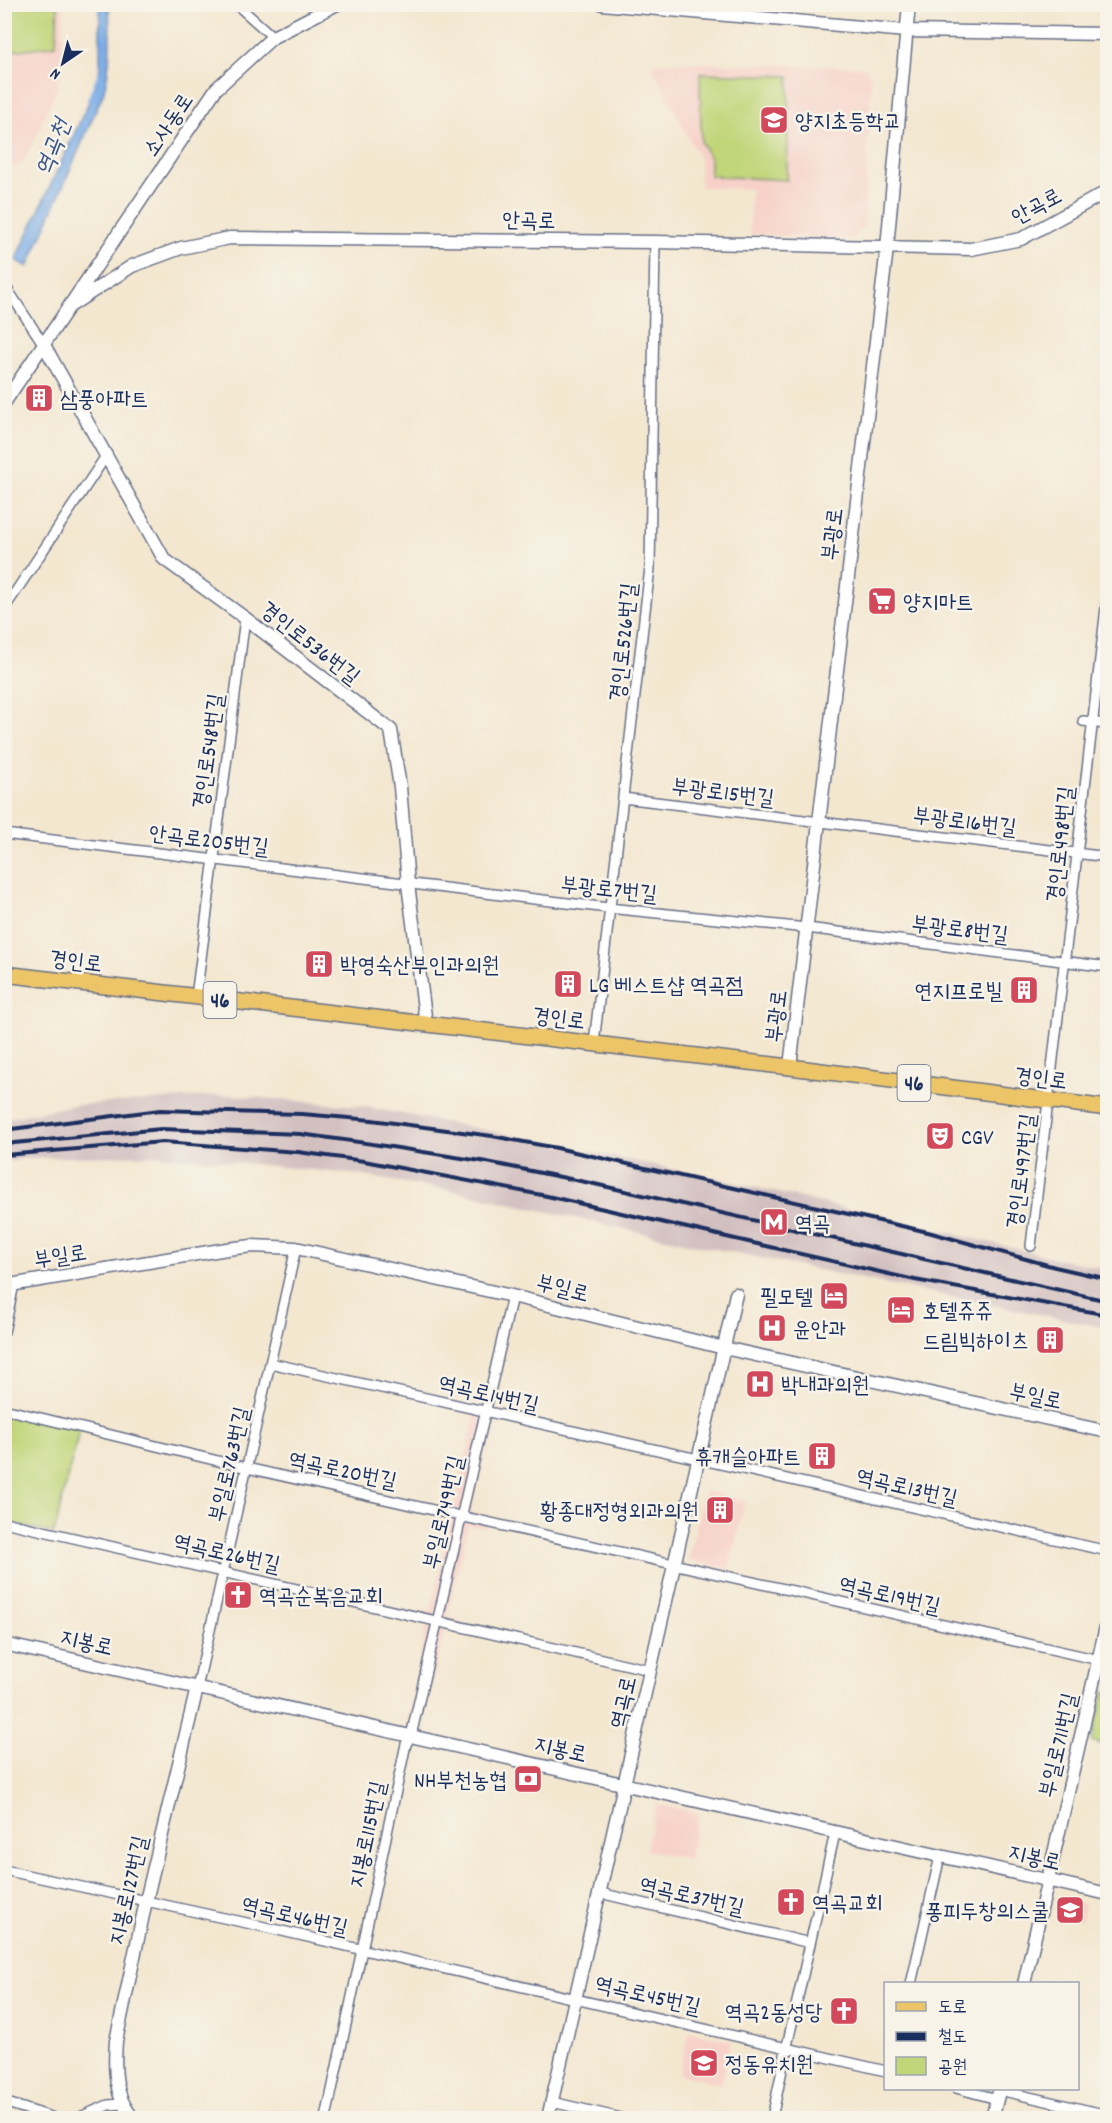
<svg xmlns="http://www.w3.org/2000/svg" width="1112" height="2123" viewBox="0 0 1112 2123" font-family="Dekko,'Poor Story',sans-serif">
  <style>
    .built { fill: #f7d1c8 }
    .industrial { fill: #d2bfc0 }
    .green { fill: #c1d579; stroke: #6e826c; stroke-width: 1.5 }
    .water { fill: #7aace6; stroke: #4a6ea2; stroke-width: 1.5 }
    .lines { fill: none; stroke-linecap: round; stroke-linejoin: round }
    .stream { stroke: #7aace6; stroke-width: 4 }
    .minor-casing { stroke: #676f86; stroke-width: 12 }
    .tertiary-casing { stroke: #676f86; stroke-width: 15 }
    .primary-casing { stroke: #676f86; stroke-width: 18 }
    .minor { stroke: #fff; stroke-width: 9 }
    .tertiary { stroke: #fff; stroke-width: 12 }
    .primary { stroke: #edc569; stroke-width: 15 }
    .rail { stroke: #1b2f5e; stroke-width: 4 }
    .labels { text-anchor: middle; stroke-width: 5; stroke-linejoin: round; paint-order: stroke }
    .shield { fill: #f7f3e8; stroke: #5d6a87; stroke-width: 1.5 }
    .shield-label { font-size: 21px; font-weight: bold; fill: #1b2f5e }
    .poi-label { font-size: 22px; fill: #1b2f5e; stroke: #f7f3e8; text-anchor: start }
    .street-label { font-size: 22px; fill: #1b2f5e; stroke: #f7f3e8 }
    .water-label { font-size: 24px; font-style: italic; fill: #385487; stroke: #f7f3e8 }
  </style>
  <rect width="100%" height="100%" fill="#f7f3e8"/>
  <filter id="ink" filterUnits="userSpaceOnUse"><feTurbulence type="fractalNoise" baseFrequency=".0167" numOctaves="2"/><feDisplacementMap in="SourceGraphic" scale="12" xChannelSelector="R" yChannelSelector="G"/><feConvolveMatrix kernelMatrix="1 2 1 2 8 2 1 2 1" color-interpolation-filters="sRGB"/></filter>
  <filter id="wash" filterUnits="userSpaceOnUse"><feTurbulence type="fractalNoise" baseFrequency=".008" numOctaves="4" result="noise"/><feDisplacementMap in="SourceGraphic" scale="24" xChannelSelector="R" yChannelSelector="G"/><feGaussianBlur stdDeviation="1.35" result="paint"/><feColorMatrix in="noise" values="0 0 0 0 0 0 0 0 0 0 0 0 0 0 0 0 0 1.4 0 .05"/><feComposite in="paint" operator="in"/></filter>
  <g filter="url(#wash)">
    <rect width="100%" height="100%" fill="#f3e7d0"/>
    <path class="built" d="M 4,5 L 63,5 L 62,43 L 58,86 L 25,160 L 16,167 L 5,167 Z
      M 655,62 L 866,67 L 871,80 L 864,225 L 853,239 L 750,234 L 751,189 L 700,187 L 700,160 L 653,68 Z
      M 512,1296 L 492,1413 L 507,1418 L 506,1422 L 492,1419 L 471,1512 L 489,1517 L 487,1528 L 468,1525 L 447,1617 L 459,1620 L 457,1630 L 445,1628 L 423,1724 L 406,1721 L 428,1624 L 420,1622 L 422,1612 L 430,1613 L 451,1522 L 436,1518 L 439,1504 L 454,1507 L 475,1416 L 452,1410 L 453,1402 L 484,1412 Z
      M 705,1491 L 745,1501 L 729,1569 L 688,1560 Z
      M 656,1804 L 699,1813 L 689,1859 L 646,1850 Z
      M 1068,1900 L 1085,1904 L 1082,1920 L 1055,1914 L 1057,1907 Z
      M 689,2031 L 731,2041 L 721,2084 L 679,2074 Z"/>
    <path class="industrial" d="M 228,1095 L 367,1107 L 480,1129 L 711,1177 L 1107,1270 L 1107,1328 L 706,1247 L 459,1192 L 353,1174 L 160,1155 L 28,1158 L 5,1163 L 5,1119 L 75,1105 Z"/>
    <path class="green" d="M 5,4 L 58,5 L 56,45 L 5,52 Z
      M 700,73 L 789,76 L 787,180 L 710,176 L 710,158 L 701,142 Z
      M 5,1409 L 80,1427 L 54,1533 L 5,1522 Z
      M 1104,1691 L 1107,1692 L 1107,1746 L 1092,1742 Z"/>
    <path class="water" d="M 100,5 L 109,5 C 110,35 112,64 103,94 L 28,267 L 16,260 L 98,82 L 100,65 Z"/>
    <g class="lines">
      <path class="stream" d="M 89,100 L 100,73"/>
    </g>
  </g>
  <g filter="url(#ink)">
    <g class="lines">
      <g class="minor-casing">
        <path id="minor" d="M 236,4 L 273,37
          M 4,284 L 44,345
          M 4,609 L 106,456
          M 1083,721 L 1105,724
          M 623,798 L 1108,857
          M 4,834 L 608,908 L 807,928 L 1108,967
          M 196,997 L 245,618
          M 594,1043 L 650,568 L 655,242
          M 1031,1246 L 1108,591
          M 4,1332 L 14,1284
          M 270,1363 L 1108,1551
          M 4,1409 L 247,1468 L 1108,1662
          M 4,1522 L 650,1670
          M 197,1688 L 296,1248
          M 4,1870 L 256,1925 L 886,2071
          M 600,1893 L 810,1943
          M 911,1984 L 940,1856
          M 956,2088 L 997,2099
          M 999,2090 L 1108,2115
          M 4,2102 L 54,2118
          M 552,2102 L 621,2118
          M 78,2118 L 108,2105 L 122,2104
          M 326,2118 L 406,1744 L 411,1736 L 512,1296
          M 772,2118 L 787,2046 L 835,1833"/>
      </g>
      <g class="tertiary-casing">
        <path id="tertiary" d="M 602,4 L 906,31 L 1108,34
          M 70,306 L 132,266 L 181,248 L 230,238 L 655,242 L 971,249 L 1021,239 L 1108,191
          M 44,345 L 164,559 L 245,618 L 391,730 L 400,787 L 408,884 L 426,1024
          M 4,403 L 216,89 L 273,37 L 337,4
          M 790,1067 L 887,248 L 909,4
          M 4,1286 L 227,1249 L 252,1246 L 296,1248 L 512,1296 L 724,1348 L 1108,1432
          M 4,1644 L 1108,1894
          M 1024,1984 L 1108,1618
          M 133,2118 C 114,2097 114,2068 116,2041 L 146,1901 L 197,1688
          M 548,2118 L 736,1294
          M 992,2118 L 1000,2088"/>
      </g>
      <g class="primary-casing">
        <path id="primary" d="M 4,974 L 790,1067 L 1108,1108"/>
      </g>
      <use href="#minor" class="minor"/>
      <use href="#tertiary" class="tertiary"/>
      <use href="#primary" class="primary"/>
      <path class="rail" d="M 4,1130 L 160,1110 L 302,1114 L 372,1120 L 492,1136 L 557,1148 L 928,1232 L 1055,1267 L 1108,1279
        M 4,1144 L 161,1129 L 300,1134 L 366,1143 L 487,1162 L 590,1183 L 1108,1301
        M 4,1155 L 163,1142 L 298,1152 L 364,1161 L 547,1196 L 915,1280 L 1108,1315"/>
    </g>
  </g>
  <defs>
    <g id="school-square" transform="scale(1.5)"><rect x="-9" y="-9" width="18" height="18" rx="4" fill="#d1495b" stroke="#f7f3e8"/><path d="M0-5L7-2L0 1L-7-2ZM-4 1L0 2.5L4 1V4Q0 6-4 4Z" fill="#fff"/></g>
    <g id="building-square" transform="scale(1.5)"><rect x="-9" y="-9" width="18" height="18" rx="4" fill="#d1495b" stroke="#f7f3e8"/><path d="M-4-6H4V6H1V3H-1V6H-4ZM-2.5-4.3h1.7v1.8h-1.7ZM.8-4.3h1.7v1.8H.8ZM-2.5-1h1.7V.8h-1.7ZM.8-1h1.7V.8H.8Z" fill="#fff"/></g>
    <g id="supermarket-square" transform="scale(1.5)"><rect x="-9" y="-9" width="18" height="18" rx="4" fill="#d1495b" stroke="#f7f3e8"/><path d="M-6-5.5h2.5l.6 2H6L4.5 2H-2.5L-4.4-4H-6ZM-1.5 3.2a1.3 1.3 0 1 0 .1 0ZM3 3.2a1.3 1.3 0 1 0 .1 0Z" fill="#fff"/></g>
    <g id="theatre-square" transform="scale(1.5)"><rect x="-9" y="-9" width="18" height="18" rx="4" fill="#d1495b" stroke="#f7f3e8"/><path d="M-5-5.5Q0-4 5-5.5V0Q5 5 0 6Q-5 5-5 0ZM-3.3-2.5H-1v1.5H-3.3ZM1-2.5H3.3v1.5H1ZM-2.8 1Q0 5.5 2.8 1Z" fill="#fff"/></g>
    <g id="metro-square" transform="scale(1.5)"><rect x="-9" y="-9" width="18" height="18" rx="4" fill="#d1495b" stroke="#f7f3e8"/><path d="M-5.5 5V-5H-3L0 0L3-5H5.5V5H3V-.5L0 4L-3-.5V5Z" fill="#fff"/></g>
    <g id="hotel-square" transform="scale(1.5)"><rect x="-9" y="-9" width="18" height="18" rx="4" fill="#d1495b" stroke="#f7f3e8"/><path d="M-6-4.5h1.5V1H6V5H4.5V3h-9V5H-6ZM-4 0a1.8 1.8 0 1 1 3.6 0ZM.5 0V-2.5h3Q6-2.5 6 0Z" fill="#fff"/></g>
    <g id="hospital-square" transform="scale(1.5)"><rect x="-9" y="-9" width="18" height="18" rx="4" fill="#d1495b" stroke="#f7f3e8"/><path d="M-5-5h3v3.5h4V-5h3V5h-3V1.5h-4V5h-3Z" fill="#fff"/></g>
    <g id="church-square" transform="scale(1.5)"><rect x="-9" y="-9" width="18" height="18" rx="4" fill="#d1495b" stroke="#f7f3e8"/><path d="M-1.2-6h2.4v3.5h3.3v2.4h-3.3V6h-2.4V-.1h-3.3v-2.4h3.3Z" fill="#fff"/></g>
    <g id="bank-square" transform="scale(1.5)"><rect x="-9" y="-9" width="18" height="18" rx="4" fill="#d1495b" stroke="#f7f3e8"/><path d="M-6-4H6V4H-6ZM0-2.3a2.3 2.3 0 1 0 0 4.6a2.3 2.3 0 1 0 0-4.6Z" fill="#fff"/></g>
  </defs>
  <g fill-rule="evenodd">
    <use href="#school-square" x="774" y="120"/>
    <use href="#building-square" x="39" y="398"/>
    <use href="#supermarket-square" x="882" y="601"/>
    <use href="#building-square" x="319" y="964"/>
    <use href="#building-square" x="568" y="984"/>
    <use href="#building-square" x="1024" y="990"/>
    <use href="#theatre-square" x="940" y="1136"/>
    <use href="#metro-square" x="774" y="1222"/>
    <use href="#hotel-square" x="834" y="1296"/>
    <use href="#hotel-square" x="901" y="1310"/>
    <use href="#hospital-square" x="772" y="1328"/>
    <use href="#building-square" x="1050" y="1340"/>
    <use href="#hospital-square" x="760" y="1384"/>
    <use href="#building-square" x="822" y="1456"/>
    <use href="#building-square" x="720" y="1510"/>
    <use href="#church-square" x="238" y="1595"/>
    <use href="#bank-square" x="528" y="1779"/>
    <use href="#church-square" x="791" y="1902"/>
    <use href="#school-square" x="1070" y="1910"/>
    <use href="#church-square" x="844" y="2011"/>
    <use href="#school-square" x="704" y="2063"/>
  </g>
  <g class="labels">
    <g class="shield">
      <rect x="203.5" y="982" width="33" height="36" rx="4.5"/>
      <rect x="897.5" y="1065" width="33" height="36" rx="4.5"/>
    </g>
    <g class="shield-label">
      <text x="220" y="1007">46</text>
      <text x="914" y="1090">46</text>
    </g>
    <g class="poi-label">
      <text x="795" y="128">양지초등학교</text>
      <text x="60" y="406">삼풍아파트</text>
      <text x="903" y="609">양지마트</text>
      <text x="340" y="972">박영숙산부인과의원</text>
      <text x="589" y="992">LG 베스트샵 역곡점</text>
      <text x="1003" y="998" text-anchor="end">연지프로빌</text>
      <text x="961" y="1144">CGV</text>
      <text x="795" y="1230">역곡</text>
      <text x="813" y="1304" text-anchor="end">필모텔</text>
      <text x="922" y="1318">호텔쥬쥬</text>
      <text x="793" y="1336">윤안과</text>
      <text x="1029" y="1348" text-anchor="end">드림빅하이츠</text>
      <text x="781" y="1392">박내과의원</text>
      <text x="801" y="1464" text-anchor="end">휴캐슬아파트</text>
      <text x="699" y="1518" text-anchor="end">황종대정형외과의원</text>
      <text x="259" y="1603">역곡순복음교회</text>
      <text x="507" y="1787" text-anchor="end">NH부천농협</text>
      <text x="812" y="1910">역곡교회</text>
      <text x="1049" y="1918" text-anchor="end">퐁피두창의스쿨</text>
      <text x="823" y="2019" text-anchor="end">역곡2동성당</text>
      <text x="725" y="2071">정동유치원</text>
    </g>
    <g class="street-label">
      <text transform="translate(167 124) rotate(-56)" y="8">소사동로</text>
      <text transform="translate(1036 205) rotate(-28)" y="8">안곡로</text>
      <text transform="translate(529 219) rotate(1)" y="8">안곡로</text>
      <text transform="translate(831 534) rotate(-83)" y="8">부광로</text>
      <text transform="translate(311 642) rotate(38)" y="8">경인로536번길</text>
      <text transform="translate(622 642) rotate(-84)" y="8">경인로526번길</text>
      <text transform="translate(207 751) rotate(-82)" y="8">경인로548번길</text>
      <text transform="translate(723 791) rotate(7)" y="8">부광로15번길</text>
      <text transform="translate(965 820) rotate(7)" y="8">부광로16번길</text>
      <text transform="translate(209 839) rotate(7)" y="8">안곡로205번길</text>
      <text transform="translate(1059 844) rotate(-84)" y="8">경인로498번길</text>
      <text transform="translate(609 888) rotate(6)" y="8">부광로7번길</text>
      <text transform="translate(960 928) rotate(7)" y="8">부광로8번길</text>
      <text transform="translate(76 960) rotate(7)" y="8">경인로</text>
      <text transform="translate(775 1016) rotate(-83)" y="8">부광로</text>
      <text transform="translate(559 1017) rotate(7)" y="8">경인로</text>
      <text transform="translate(1041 1077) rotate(7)" y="8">경인로</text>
      <text transform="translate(1020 1171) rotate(-83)" y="8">경인로497번길</text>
      <text transform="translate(60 1255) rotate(-9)" y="8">부일로</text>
      <text transform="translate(563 1287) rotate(14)" y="8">부일로</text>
      <text transform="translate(489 1393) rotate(13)" y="8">역곡로14번길</text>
      <text transform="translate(1036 1395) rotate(12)" y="8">부일로</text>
      <text transform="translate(228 1464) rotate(-77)" y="8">부일로763번길</text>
      <text transform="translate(343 1469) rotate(12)" y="8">역곡로20번길</text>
      <text transform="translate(907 1486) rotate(13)" y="8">역곡로13번길</text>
      <text transform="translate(442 1512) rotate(-77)" y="8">부일로749번길</text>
      <text transform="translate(227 1552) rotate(13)" y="8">역곡로26번길</text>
      <text transform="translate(890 1594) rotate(13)" y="8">역곡로19번길</text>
      <text transform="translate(87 1641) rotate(13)" y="8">지봉로</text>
      <text transform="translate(622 1702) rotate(-77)" y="8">역곡로</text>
      <text transform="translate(1057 1745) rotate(-77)" y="8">부일로711번길</text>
      <text transform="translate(561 1748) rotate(13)" y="8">지봉로</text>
      <text transform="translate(366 1834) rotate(-78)" y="8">지봉로115번길</text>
      <text transform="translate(1035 1856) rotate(13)" y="8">지봉로</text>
      <text transform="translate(127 1890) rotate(-77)" y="8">지봉로127번길</text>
      <text transform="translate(692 1895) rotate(13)" y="8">역곡로37번길</text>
      <text transform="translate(295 1915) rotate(13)" y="8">역곡로46번길</text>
      <text transform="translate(648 1994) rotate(13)" y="8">역곡로45번길</text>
    </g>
    <g class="water-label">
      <text transform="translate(52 147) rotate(-69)" y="8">역곡천</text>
    </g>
  </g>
  <rect width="1112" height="2123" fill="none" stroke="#f7f3e8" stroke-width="24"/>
  <rect x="884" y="1982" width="195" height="108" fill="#f7f3e8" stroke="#9fa5b1" stroke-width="1.5"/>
  <rect x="896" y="2002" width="30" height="9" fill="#edc569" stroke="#9fa5b1" stroke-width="1.5"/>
  <text x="938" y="2012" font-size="18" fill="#1b2f5e">도로</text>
  <rect x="896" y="2032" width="30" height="9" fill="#1b2f5e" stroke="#9fa5b1" stroke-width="1.5"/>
  <text x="938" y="2042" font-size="18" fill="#1b2f5e">철도</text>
  <rect x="896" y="2057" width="30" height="18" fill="#c1d579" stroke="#9fa5b1" stroke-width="1.5"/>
  <text x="938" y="2072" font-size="18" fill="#1b2f5e">공원</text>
  <g transform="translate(63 63) rotate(215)" stroke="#f7f3e8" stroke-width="4.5" paint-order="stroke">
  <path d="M0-4.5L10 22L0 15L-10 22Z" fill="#1b2f5e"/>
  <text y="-9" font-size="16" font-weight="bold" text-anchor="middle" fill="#1b2f5e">N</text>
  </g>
</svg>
